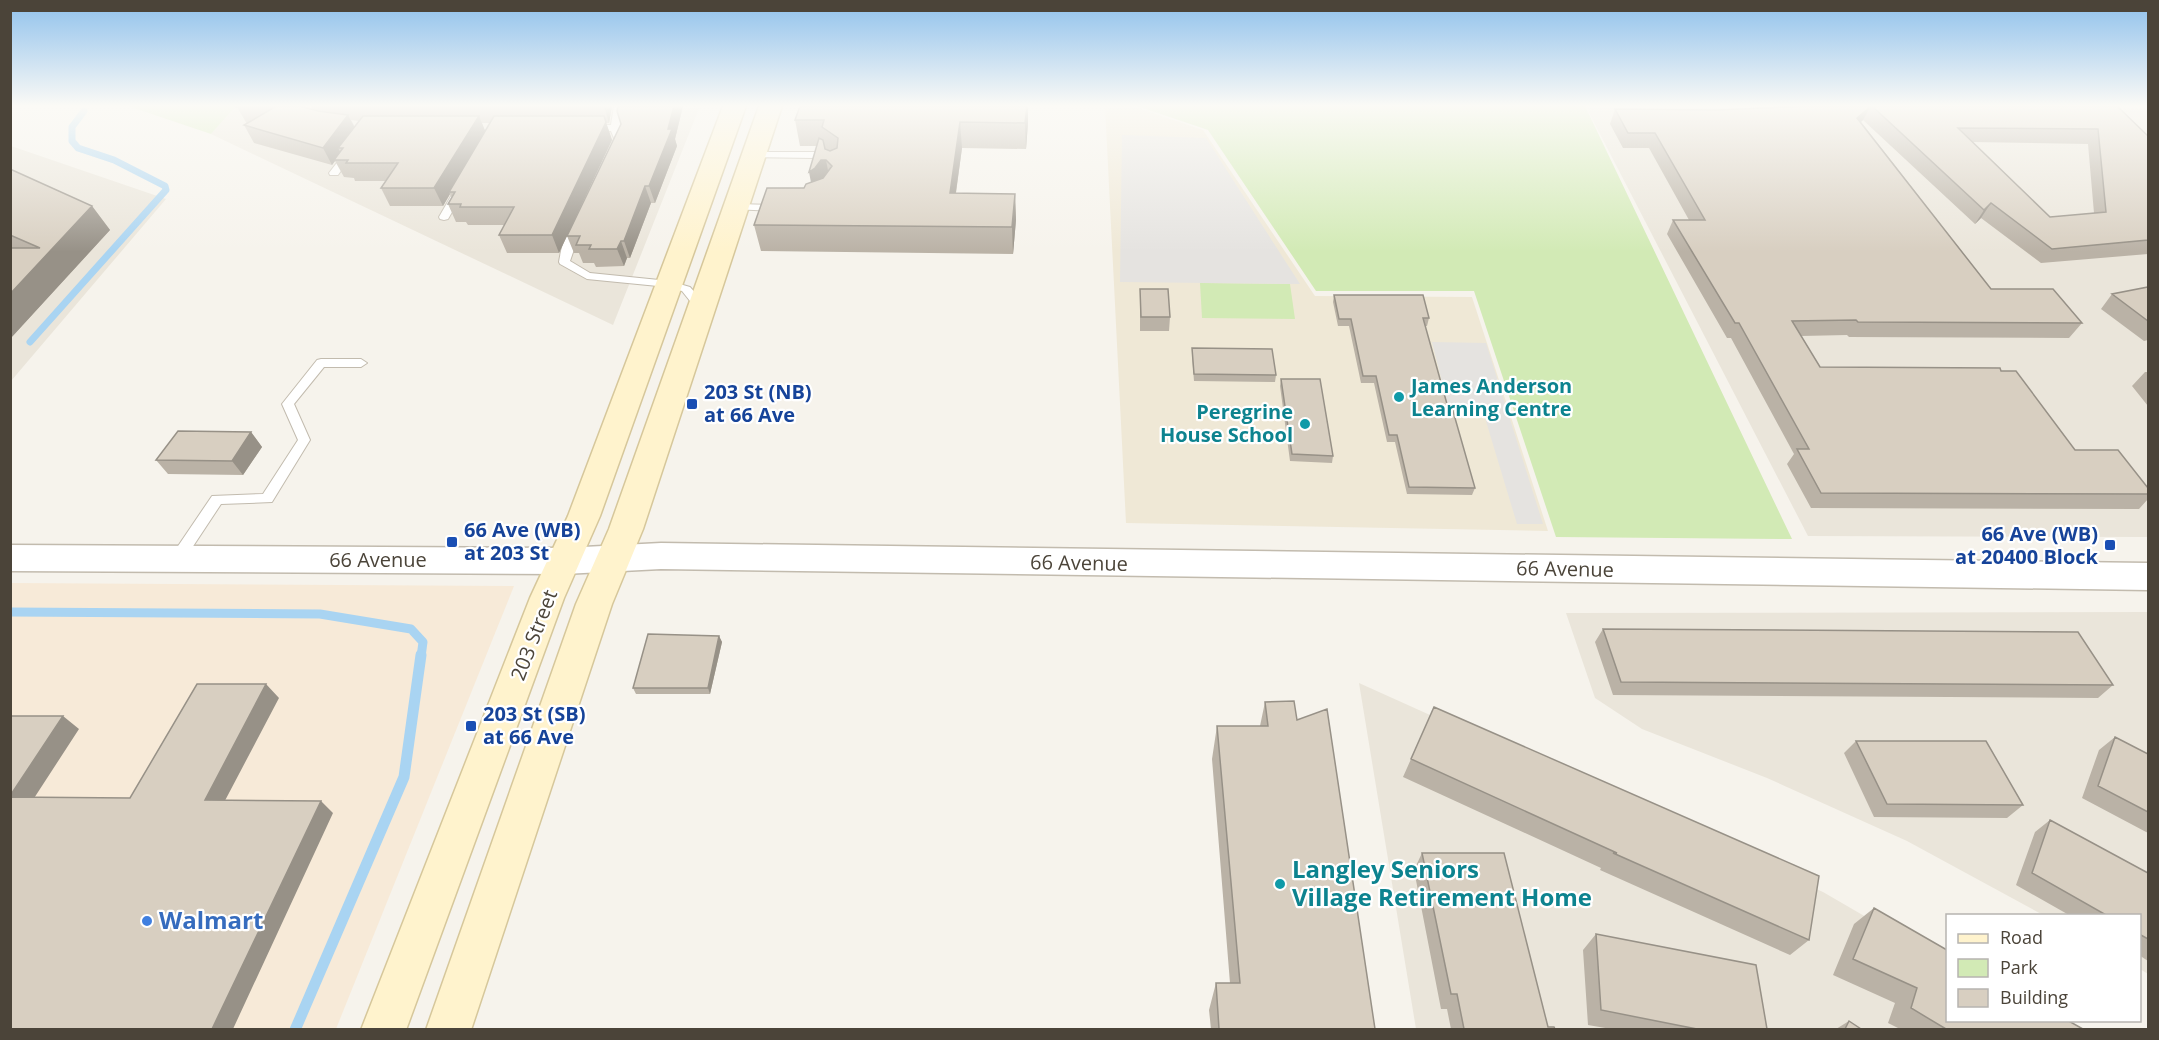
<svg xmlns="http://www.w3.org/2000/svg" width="2159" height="1040" viewBox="0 0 2159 1040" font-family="'Open Sans',sans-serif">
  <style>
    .residential { fill: #eae5da }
    .commercial { fill: #f7ead8 }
    .education { fill: #efe8d6 }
    .green { fill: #d2eab5 }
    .parking { fill: #e5e3e0 }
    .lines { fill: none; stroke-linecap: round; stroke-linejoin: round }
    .stream-far2 { stroke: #a9d4f2; stroke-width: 7 }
    .stream-far1 { stroke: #a9d4f2; stroke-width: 9 }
    .stream { stroke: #a9d4f2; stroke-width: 11 }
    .service-casing { stroke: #c2bbae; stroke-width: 2 }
    .tertiary-casing { stroke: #c2bbae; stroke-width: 3 }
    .secondary-casing { stroke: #d6c79b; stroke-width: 3 }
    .service { fill: #fff; fill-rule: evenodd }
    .tertiary { fill: #fff; fill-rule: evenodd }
    .secondary { fill: #fff3cd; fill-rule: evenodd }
    .wall { fill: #bab2a6; fill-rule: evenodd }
    .shaded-wall { fill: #979187 }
    .building { fill: #d8cfc1; stroke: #979187; stroke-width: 1.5; fill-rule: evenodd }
    .culture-dot { fill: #0f9aa8; stroke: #fff; stroke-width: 2 }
    .transit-dot { fill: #1a4fb4; stroke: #fff; stroke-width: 2 }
    .shop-dot { fill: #3f7fe0; stroke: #fff; stroke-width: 2 }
    .labels { text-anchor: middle; stroke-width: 4.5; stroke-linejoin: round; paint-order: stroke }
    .culture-label { font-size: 20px; font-weight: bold; fill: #0d838f; stroke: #fff; text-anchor: start }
    .transit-label { font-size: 20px; font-weight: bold; fill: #164399; stroke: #fff; text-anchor: start }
    .street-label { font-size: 20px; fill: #4b4439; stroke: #fff }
    .near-culture-label { font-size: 24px; font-weight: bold; fill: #0d838f; stroke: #fff; text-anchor: start }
    .near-shop-label { font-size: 24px; font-weight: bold; fill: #366cbe; stroke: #fff; text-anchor: start }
  </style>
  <rect width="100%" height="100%" fill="#f6f3ec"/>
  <path class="residential" d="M 236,106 L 700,106 L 613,325 L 211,134 Z
    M 1586,107 L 2148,109 L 2148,537 L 1808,536 Z
    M 11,146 L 166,199 L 11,381 Z
    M 2148,612 L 2148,974 L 2140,969 L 2140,916 L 2043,915 L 1907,841 L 1767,778 L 1642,729 L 1595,698 L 1566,613 Z
    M 1359,683 L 1823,892 L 1947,964 L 1948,1020 L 2061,1029 L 1416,1029 Z"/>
  <path class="commercial" d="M 11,583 L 514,586 L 336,1029 L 11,1030 Z"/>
  <path class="education" d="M 1105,106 L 1132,106 L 1203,130 L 1315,296 L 1472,297 L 1548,531 L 1126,523 Z"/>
  <path class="green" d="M 128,106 L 236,106 L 211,134 Z
    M 1137,106 L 1585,106 L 1792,539 L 1556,537 L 1474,291 L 1316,291 L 1208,130 Z
    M 1200,283 L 1290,284 L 1295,319 L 1202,318 Z"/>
  <path class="parking" d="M 1122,135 L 1206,138 L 1300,284 L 1120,282 Z
    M 1432,342 L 1486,343 L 1543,524 L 1517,524 L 1482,408 L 1428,407 L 1423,386 L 1443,386 Z"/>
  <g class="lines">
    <path class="stream-far2" d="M 30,342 L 166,190 L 165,186 L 114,160 L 78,148 L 72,141 L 72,127 L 84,111"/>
    <path class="stream-far1" d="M 10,612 L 320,614 L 411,629 L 423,642 L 421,657"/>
    <path class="stream" d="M 295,1030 L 404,777 L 421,655"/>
    <g class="service-casing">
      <path id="service" d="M 614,106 L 624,106 L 620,138 L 614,138 L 611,131 L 588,130 L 586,128 L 591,125 L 611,125 Z
        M 349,150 L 354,153 L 352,155 L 338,175 L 330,175 L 329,173 L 346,151 Z
        M 755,152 L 816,152 L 835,160 L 830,163 L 815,158 L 751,157 L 751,153 Z
        M 458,190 L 463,193 L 448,219 L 444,220 L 440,219 L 439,217 L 454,191 Z
        M 737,204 L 777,205 L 782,208 L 777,211 L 733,209 L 733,205 Z
        M 577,223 L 582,226 L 570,261 L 590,273 L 669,281 L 690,287 L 706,305 L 706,311 L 698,311 L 682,291 L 668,287 L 587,279 L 560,264 L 559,262 C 561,250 565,228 577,223 Z
        M 321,359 L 361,359 L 367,363 L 361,367 L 324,367 L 294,404 L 310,440 L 272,502 L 221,504 L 182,563 L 172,563 L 170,559 L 172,555 L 212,496 L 263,494 L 298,440 L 282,404 L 317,360 Z"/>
    </g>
    <g class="tertiary-casing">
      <path id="tertiary" d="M 661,543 L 2148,563 L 2148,590 L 661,569 L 564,574 L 10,571 L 10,545 L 564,548 Z"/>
    </g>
    <g class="secondary-casing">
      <path id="secondary" d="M 723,106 L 746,106 L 600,516 L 564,598 L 406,1030 L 361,1030 L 530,598 L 568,516 Z
        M 759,106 L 782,106 L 643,529 L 612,604 L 471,1030 L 426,1030 L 576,604 L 609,529 Z"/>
    </g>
    <use href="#service" class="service"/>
    <use href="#tertiary" class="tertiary"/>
    <use href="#secondary" class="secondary"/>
  </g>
  <path class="wall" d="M 238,106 L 305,108 L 313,110 L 311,106 L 612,106 L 609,123 L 606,123 L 612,140 L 569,231 L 621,124 L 618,106 L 683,106 L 675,139 L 677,146 L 655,203 L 651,203 L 630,258 L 627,258 L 624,266 L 596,267 L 594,263 L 583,263 L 579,253 L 574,253 L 567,236 L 559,253 L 507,253 L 499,235 L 505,225 L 468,225 L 466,222 L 456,222 L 448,204 L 452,198 L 450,194 L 443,206 L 390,206 L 381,188 L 386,181 L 355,181 L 354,178 L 344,177 L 335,161 L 332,165 L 254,143 L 244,125 L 247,124 L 237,107 ZM 351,120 L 359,121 L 355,127 ZM 482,123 L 490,123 L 485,131 Z
    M 800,106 L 1028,106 L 1028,123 L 1026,149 L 962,148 L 956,193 L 1015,194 L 1016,220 L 1013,254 L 761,251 L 754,225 L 804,188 L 811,182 L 817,146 L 800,146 L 795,120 Z
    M 1807,106 L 2117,106 L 2148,136 L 2148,254 L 2041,263 L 1981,218 L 1975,224 L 1863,120 L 1861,122 L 1991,289 L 2082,323 L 2069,338 L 1849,337 L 1847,335 L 1801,336 L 1820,367 L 2001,371 L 2075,450 L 2148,488 L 2148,499 L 2139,509 L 1811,508 L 1787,464 L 1794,454 L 1731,338 L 1727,338 L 1667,234 L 1673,220 L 1689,220 L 1649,148 L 1623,148 L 1610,124 L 1615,109 L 1717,110 ZM 1973,142 L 2088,144 L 2094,213 L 2050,217 Z
    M 10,169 L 92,206 L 110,230 L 10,339 Z
    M 2148,287 L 2148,340 L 2144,341 L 2101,309 L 2112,294 Z
    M 1140,289 L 1170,317 L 1169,331 L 1140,331 Z
    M 1334,295 L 1429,318 L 1427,326 L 1425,326 L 1447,404 L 1475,488 L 1472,495 L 1407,494 L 1395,442 L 1387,442 L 1374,383 L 1361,383 L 1349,326 L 1338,326 L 1333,302 Z
    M 1192,348 L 1276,375 L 1275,382 L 1194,381 L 1192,355 Z
    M 2145,372 L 2148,372 L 2148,406 L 2132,386 Z
    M 1281,379 L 1333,456 L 1332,463 L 1290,461 L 1280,386 Z
    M 251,432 L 262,447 L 243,475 L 168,474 L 156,460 Z
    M 1603,629 L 2113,685 L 2098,698 L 1613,695 L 1595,642 Z
    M 719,636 L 722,642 L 710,694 L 636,694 L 633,688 Z
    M 1265,702 L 1297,720 L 1375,1029 L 1211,1029 L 1209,1010 L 1216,983 L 1230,983 L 1212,759 L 1217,726 L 1260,726 Z
    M 2115,737 L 2148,754 L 2148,833 L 2082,798 L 2099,750 Z
    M 1856,741 L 2023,805 L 2007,818 L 1874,817 L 1844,753 Z
    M 1411,759 L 1809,940 L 1790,955 L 1600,870 L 1601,868 L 1403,777 Z
    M 2050,820 L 2148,873 L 2148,961 L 2139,955 L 2139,915 L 2069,915 L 2016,885 L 2035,832 Z
    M 1422,853 L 1548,1027 L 1555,1029 L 1451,1029 L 1447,1009 L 1441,1009 L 1414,870 Z
    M 1874,908 L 2083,1029 L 1900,1029 L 1888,1023 L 1895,1003 L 1833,975 L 1854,924 Z
    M 1596,934 L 1767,1029 L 1611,1029 L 1588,1025 L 1583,950 Z
    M 1849,1021 L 1861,1029 L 1836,1029 Z"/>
  <path class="shaded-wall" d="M 604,106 L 612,106 L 609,123 Z
    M 674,106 L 683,106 L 675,139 L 677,146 L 655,203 L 649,186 Z
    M 1027,106 L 1028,106 L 1028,123 L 1026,149 L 1025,123 Z
    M 1871,106 L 1863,120 L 1850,132 L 1857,118 Z
    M 348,115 L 357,132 L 343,148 L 338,148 L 341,153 L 334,160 L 335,161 L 332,165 L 323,148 Z
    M 479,116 L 486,133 L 449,192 L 450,194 L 443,206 L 434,188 Z
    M 606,122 L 612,140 L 559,253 L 552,235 Z
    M 960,122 L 962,148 L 952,220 L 950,193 Z
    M 821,160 L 826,160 L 831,186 L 814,198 L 809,172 Z
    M 645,186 L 651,203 L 630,258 L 624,241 Z
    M 1015,194 L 1016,220 L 1013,254 L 1012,227 Z
    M 1991,203 L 1981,218 L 1975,224 L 1984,210 Z
    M 92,206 L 110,230 L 10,339 L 10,294 Z
    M 621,241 L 627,258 L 624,266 L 617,249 Z
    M 251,432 L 262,447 L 243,475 L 232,461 Z
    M 719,636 L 722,642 L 710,694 L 708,688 Z
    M 266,684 L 279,698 L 219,812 L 205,800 Z
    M 63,716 L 79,729 L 27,809 L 10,798 L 10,796 Z
    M 321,801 L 333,813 L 233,1029 L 212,1029 Z"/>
  <path class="building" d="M 238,106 L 300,106 L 318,111 L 348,115 L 323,148 L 244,125 L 275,107 L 237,107 Z
    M 618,106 L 674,106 L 668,129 L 672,129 L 649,186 L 645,186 L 624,241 L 621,241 L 617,249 L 589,249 L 591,245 L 576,245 L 580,236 L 567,236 L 621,124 L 617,111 Z
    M 800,106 L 1027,106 L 1025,123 L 960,122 L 950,193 L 1015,194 L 1012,227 L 754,225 L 767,188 L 804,188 L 806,184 L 823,178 L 832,166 L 826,160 L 821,160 L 815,168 L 809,172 L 819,138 L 823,140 L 825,149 L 830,151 L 837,148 L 838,138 L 822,127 L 824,120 L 795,120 Z
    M 1807,106 L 1871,106 L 1857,118 L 1991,289 L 2053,289 L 2082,323 L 1858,322 L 1856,320 L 1792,321 L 1820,367 L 2000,368 L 2001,371 L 2016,371 L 2075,450 L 2118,450 L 2148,488 L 2148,494 L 1821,493 L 1797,449 L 1809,449 L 1739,323 L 1735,323 L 1673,220 L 1705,220 L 1655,133 L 1628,133 L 1615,109 L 1717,110 Z
    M 1872,106 L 2117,106 L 2148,136 L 2148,240 L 2052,249 L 1991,203 L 1984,210 ZM 1958,128 L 2098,129 L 2106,212 L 2050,217 Z
    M 363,116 L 479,116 L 434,188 L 381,188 L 398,163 L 346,163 L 348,160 L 334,160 L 343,148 L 338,148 Z
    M 494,116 L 604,116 L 606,122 L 552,235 L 499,235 L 514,207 L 460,207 L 461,204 L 448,204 L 455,192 L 449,192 Z
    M 10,169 L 92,206 L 10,294 L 10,248 L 40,248 L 10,235 Z
    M 2148,287 L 2148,321 L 2112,294 Z
    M 1140,289 L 1168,289 L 1170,317 L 1141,317 Z
    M 1334,295 L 1423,295 L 1429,318 L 1423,318 L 1447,404 L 1451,404 L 1475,488 L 1409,487 L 1397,435 L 1389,435 L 1376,376 L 1363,376 L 1351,319 L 1339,319 Z
    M 1192,348 L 1272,349 L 1276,375 L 1194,374 Z
    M 1281,379 L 1320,379 L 1333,456 L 1292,454 Z
    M 178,431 L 251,432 L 232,461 L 156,460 Z
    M 1603,629 L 2078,632 L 2113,685 L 1621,682 Z
    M 648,634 L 719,636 L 708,688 L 633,688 Z
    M 197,684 L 266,684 L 205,800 L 321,801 L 212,1029 L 10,1029 L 10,797 L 130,798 Z
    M 1294,701 L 1297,720 L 1327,709 L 1375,1029 L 1219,1029 L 1216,983 L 1240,983 L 1217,726 L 1268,726 L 1265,702 Z
    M 1434,707 L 1819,876 L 1809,940 L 1613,853 L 1617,853 L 1411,759 Z
    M 10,716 L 63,716 L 10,796 Z
    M 2115,737 L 2148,754 L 2148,812 L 2098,786 Z
    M 1856,741 L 1986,741 L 2023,805 L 1887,804 Z
    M 2050,820 L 2148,873 L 2148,939 L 2139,934 L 2139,915 L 2106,915 L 2032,873 Z
    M 1422,853 L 1504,853 L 1548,1027 L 1554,1027 L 1555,1029 L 1464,1029 L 1457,994 L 1451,994 Z
    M 1874,908 L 1947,950 L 1947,1020 L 2067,1020 L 2083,1029 L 1946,1029 L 1911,1008 L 1917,988 L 1853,959 Z
    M 1596,934 L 1756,965 L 1767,1029 L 1697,1029 L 1601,1010 Z
    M 1849,1021 L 1861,1029 L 1845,1029 Z"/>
  <linearGradient id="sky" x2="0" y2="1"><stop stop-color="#8fc1ec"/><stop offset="0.42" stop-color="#fbfaf6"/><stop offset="1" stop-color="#fbfaf6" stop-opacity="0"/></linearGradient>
  <rect width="2159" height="252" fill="url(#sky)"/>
  <g class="culture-dot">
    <circle cx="1399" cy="397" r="6"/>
    <circle cx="1305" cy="424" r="6"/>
    <circle cx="1280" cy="884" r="6"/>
  </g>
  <g class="transit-dot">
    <rect x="686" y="398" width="12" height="12" rx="3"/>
    <rect x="446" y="536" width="12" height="12" rx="3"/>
    <rect x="2104" y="539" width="12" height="12" rx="3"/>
    <rect x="465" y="720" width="12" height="12" rx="3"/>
  </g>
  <circle class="shop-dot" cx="147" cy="921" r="6"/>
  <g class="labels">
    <g class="culture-label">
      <text x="1411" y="393">James Anderson<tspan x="1411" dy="23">Learning Centre</tspan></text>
      <text x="1293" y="419" text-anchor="end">Peregrine<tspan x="1293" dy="23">House School</tspan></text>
    </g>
    <g class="transit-label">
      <text x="704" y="399">203 St (NB)<tspan x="704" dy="23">at 66 Ave</tspan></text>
      <text x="464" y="537">66 Ave (WB)<tspan x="464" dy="23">at 203 St</tspan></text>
      <text x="2098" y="541" text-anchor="end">66 Ave (WB)<tspan x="2098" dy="23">at 20400 Block</tspan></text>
      <text x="483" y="721">203 St (SB)<tspan x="483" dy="23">at 66 Ave</tspan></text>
    </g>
    <g class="street-label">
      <text x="378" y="567">66 Avenue</text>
      <text transform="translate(1079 563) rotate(1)" y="7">66 Avenue</text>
      <text transform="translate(1565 569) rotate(1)" y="7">66 Avenue</text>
      <text transform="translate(534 635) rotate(-69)" y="7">203 Street</text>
    </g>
    <g class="near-culture-label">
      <text x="1292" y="878">Langley Seniors<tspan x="1292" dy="28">Village Retirement Home</tspan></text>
    </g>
    <g class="near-shop-label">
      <text x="159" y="929">Walmart</text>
    </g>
  </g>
  <rect width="2159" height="1040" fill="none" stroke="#4b4439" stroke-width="24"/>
  <rect x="1946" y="914" width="195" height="108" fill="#ffffff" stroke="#b7b4b0" stroke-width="1.5"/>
  <rect x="1958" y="934" width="30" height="9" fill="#fff3cd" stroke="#b7b4b0" stroke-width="1.5"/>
  <text x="2000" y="944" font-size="18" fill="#4b4439">Road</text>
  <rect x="1958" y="959" width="30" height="18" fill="#d2eab5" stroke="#b7b4b0" stroke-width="1.5"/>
  <text x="2000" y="974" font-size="18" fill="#4b4439">Park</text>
  <rect x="1958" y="989" width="30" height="18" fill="#d8cfc1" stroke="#b7b4b0" stroke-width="1.5"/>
  <text x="2000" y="1004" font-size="18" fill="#4b4439">Building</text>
</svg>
